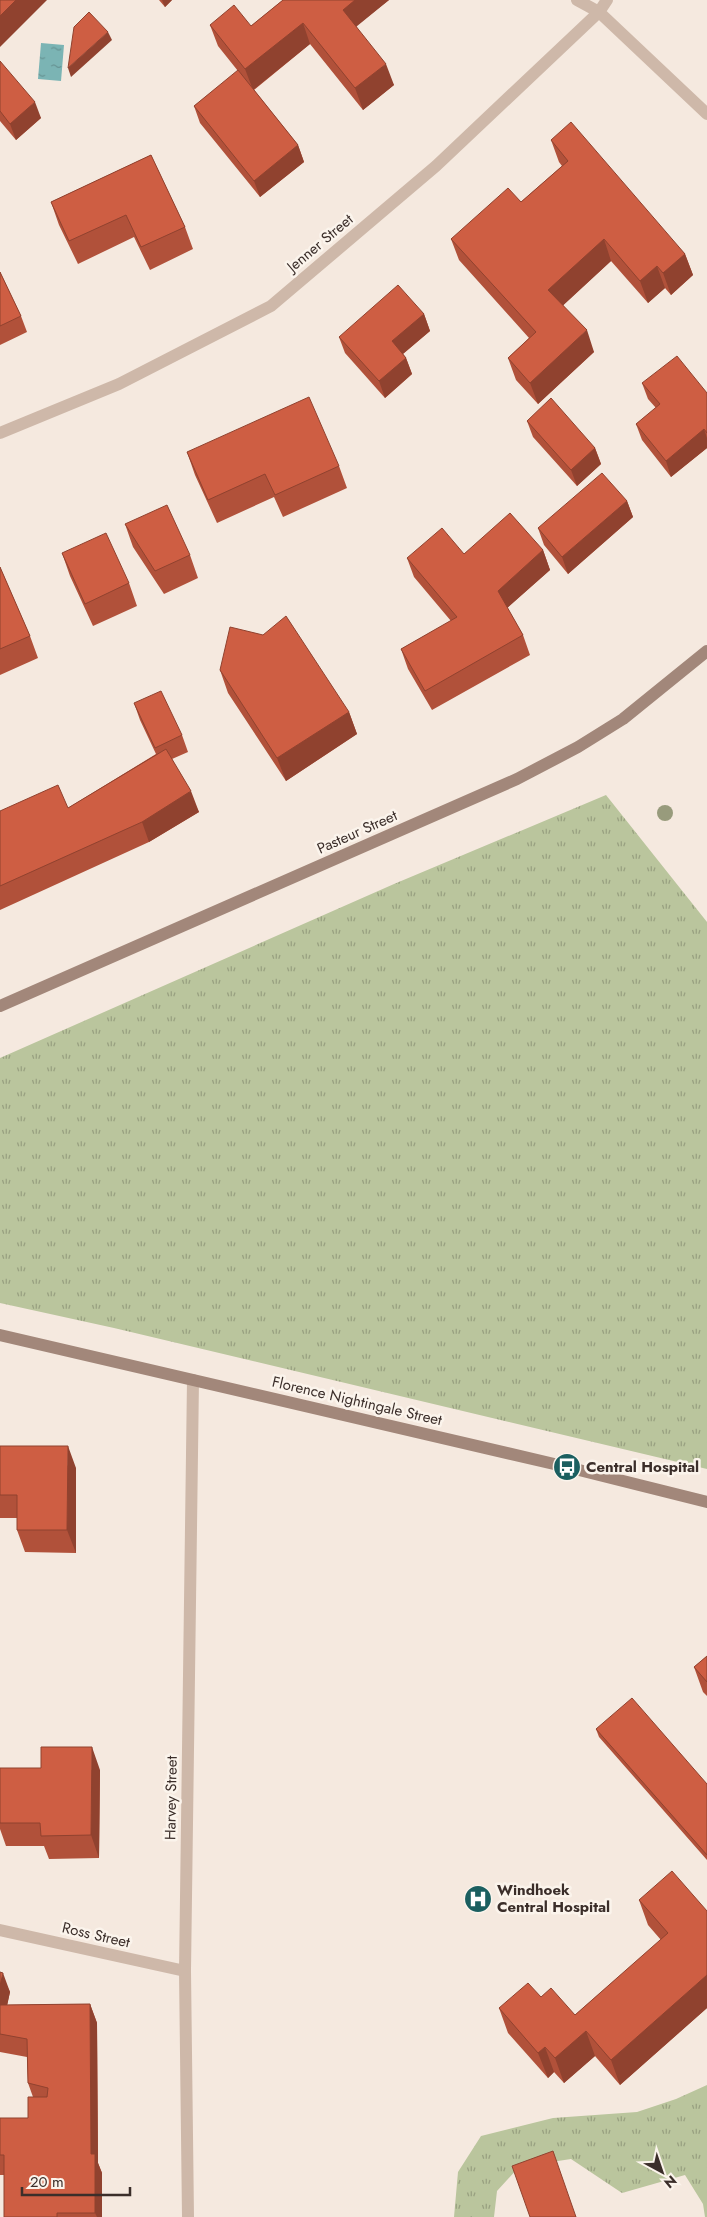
<svg xmlns="http://www.w3.org/2000/svg" width="707" height="2217" viewBox="0 0 707 2217" font-family="Jost,sans-serif">
  <style>
    .grass { fill: url(#grass-tufts) }
    .water { fill: url(#water-ripples) }
    .lines { fill: none; stroke-linecap: round; stroke-linejoin: round }
    .minor { stroke: #ceb8a9; stroke-width: 12 }
    .secondary { stroke: #a2877a; stroke-width: 12 }
    .tree { fill: #989b7c }
    .wall { fill: #b1513a }
    .shaded-wall { fill: #90422f }
    .building { fill: #ce5e43; stroke: #90422f }
    .labels { text-anchor: middle; stroke-width: 5; stroke-linejoin: round; paint-order: stroke }
    .street-label { font-size: 15px; fill: #3b2e2a; stroke: #fbf4ec }
    .poi-label { font-size: 15px; font-weight: bold; fill: #3b2e2a; stroke: #fbf4ec; text-anchor: start }
  </style>
  <defs>
    <pattern id="grass-tufts" width="24" height="20" patternUnits="userSpaceOnUse" patternTransform="scale(1.25)"><rect width="24" height="20" fill="#bac59d"/><path d="M3 7l-1-3M5 7V3M7 7l1-3M15 17l-1-3M17 17v-4M19 17l1-3" fill="none" stroke="#98a080"/></pattern>
    <pattern id="water-ripples" width="26" height="14" patternUnits="userSpaceOnUse" patternTransform="scale(1.25)"><rect width="26" height="14" fill="#7bb4b4"/><path d="M2 4q2-2 4 0t4 0M15 11q2-2 4 0t4 0" fill="none" stroke="#669393"/></pattern>
  </defs>
  <rect width="100%" height="100%" fill="#f5e9df"/>
  <path class="grass" d="M 606,795 L 707,922 L 707,1469 L 114,1328 L 0,1303 L 0,1058 L 394,884 Z
    M 707,2085 L 707,2217 L 705,2217 L 703,2204 L 685,2175 L 622,2193 L 571,2159 L 519,2167 L 497,2191 L 494,2217 L 454,2217 L 458,2172 L 481,2136 L 553,2118 L 637,2112 L 676,2099 Z"/>
  <path class="water" d="M 41,43 L 64,45 L 61,81 L 38,79 Z"/>
  <g class="lines">
    <path class="minor" d="M 577,0 L 599,12 L 707,114
      M 0,433 L 119,384 L 271,306 L 436,166 L 599,12 L 607,0
      M 0,1930 L 185,1971
      M 188,2217 L 185,1971 L 193,1380"/>
    <path class="secondary" d="M 0,1006 L 517,779 L 578,747 L 623,719 L 707,651
      M 0,1335 L 567,1467 L 707,1502"/>
  </g>
  <circle class="tree" cx="665" cy="813" r="8"/>
  <path class="wall" d="M 159,0 L 172,0 L 165,7 Z
    M 283,0 L 389,0 L 356,26 L 394,85 L 363,110 L 310,44 L 254,90 L 298,145 L 304,162 L 260,197 L 200,123 L 194,106 L 238,71 L 218,46 L 210,25 L 251,26 Z
    M 0,61 L 41,118 L 16,140 L 0,121 Z
    M 551,140 L 685,254 L 693,275 L 671,295 L 665,288 L 648,303 L 611,261 L 563,305 L 594,352 L 538,404 L 516,380 L 508,358 L 529,338 L 459,260 L 451,239 L 521,202 L 562,166 L 559,162 Z
    M 151,155 L 185,227 L 193,249 L 150,270 L 134,237 L 78,264 L 59,225 L 51,202 Z
    M 0,272 L 21,316 L 27,332 L 0,345 Z
    M 424,314 L 430,331 L 403,354 L 406,358 L 412,374 L 385,398 L 345,353 L 339,337 Z
    M 642,383 L 707,393 L 707,448 L 671,477 L 642,440 L 636,424 L 656,408 L 648,399 Z
    M 527,421 L 595,448 L 601,464 L 577,486 L 533,437 Z
    M 187,452 L 339,466 L 347,488 L 283,517 L 274,497 L 217,523 L 195,475 Z
    M 627,501 L 633,517 L 568,574 L 544,545 L 538,528 Z
    M 125,524 L 190,555 L 198,578 L 164,594 L 133,547 Z
    M 543,550 L 550,570 L 507,608 L 523,635 L 530,655 L 432,710 L 408,669 L 401,649 L 451,621 L 414,577 L 407,558 Z
    M 62,553 L 129,583 L 137,606 L 93,626 L 70,576 Z
    M 0,567 L 30,636 L 38,658 L 0,675 Z
    M 220,670 L 349,712 L 357,734 L 286,781 L 228,693 Z
    M 134,703 L 182,735 L 188,752 L 172,759 L 199,812 L 149,842 L 0,910 L 0,811 L 68,808 L 156,754 L 140,720 Z
    M 0,1446 L 76,1468 L 76,1553 L 25,1552 L 17,1530 L 17,1518 L 0,1518 Z
    M 707,1656 L 707,1696 L 703,1692 L 694,1667 Z
    M 596,1729 L 707,1784 L 707,1860 L 599,1737 Z
    M 0,1768 L 100,1770 L 99,1858 L 49,1859 L 44,1846 L 6,1846 L 0,1829 Z
    M 639,1900 L 707,1911 L 707,2008 L 620,2085 L 595,2056 L 564,2083 L 554,2072 L 548,2078 L 508,2033 L 499,2008 L 541,1997 L 575,2015 L 661,1940 L 648,1925 Z
    M 0,1972 L 10,1992 L 7,2005 L 90,2004 L 97,2023 L 98,2163 L 102,2173 L 102,2217 L 4,2217 L 4,2175 L 0,2175 L 0,2118 L 28,2118 L 33,2097 L 28,2083 L 27,2057 L 0,2052 Z"/>
  <path class="shaded-wall" d="M 16,0 L 47,0 L 0,47 L 0,16 Z
    M 162,0 L 172,0 L 165,7 Z
    M 355,0 L 389,0 L 351,31 L 343,10 Z
    M 303,23 L 310,44 L 253,90 L 245,69 Z
    M 108,32 L 112,40 L 71,77 L 68,68 Z
    M 386,64 L 394,85 L 363,110 L 355,88 Z
    M 35,102 L 41,118 L 16,140 L 10,124 Z
    M 298,145 L 304,162 L 260,197 L 254,181 Z
    M 604,239 L 611,261 L 556,312 L 548,290 Z
    M 685,254 L 693,275 L 671,295 L 663,273 Z
    M 657,266 L 665,288 L 648,303 L 640,281 Z
    M 424,314 L 430,331 L 398,358 L 392,341 Z
    M 587,330 L 594,352 L 538,404 L 530,383 Z
    M 406,358 L 412,374 L 385,398 L 379,381 Z
    M 704,429 L 707,438 L 707,448 L 671,477 L 666,461 Z
    M 595,448 L 601,464 L 577,486 L 571,470 Z
    M 627,501 L 633,517 L 568,574 L 562,557 Z
    M 543,550 L 550,570 L 505,610 L 498,591 Z
    M 349,712 L 357,734 L 286,781 L 277,758 Z
    M 191,791 L 199,812 L 149,842 L 142,822 Z
    M 68,1446 L 76,1468 L 76,1553 L 67,1530 Z
    M 92,1747 L 100,1770 L 99,1858 L 91,1835 Z
    M 3,1973 L 10,1992 L 3,2025 L 0,2016 L 0,1986 Z
    M 707,1975 L 707,2008 L 620,2085 L 611,2060 Z
    M 90,2004 L 97,2023 L 98,2163 L 102,2173 L 102,2217 L 97,2217 L 95,2213 L 91,2154 Z
    M 586,2031 L 595,2056 L 564,2083 L 555,2058 Z
    M 545,2047 L 554,2072 L 548,2078 L 538,2053 Z"/>
  <path class="building" d="M 0,0 L 16,0 L 0,16 Z
    M 283,0 L 355,0 L 343,10 L 386,64 L 355,88 L 303,23 L 245,69 L 210,25 L 234,5 L 251,26 Z
    M 89,12 L 108,32 L 68,68 L 74,27 Z
    M 0,61 L 35,102 L 10,124 L 0,111 Z
    M 238,70 L 298,145 L 254,181 L 194,106 Z
    M 571,122 L 685,254 L 663,273 L 657,266 L 640,281 L 604,239 L 548,290 L 587,330 L 530,383 L 508,358 L 536,332 L 451,239 L 508,188 L 521,202 L 568,161 L 551,140 Z
    M 151,155 L 185,227 L 141,247 L 126,215 L 69,241 L 51,202 Z
    M 0,272 L 21,316 L 0,326 Z
    M 398,285 L 424,314 L 392,341 L 406,358 L 379,381 L 339,337 Z
    M 677,356 L 707,393 L 707,433 L 704,429 L 666,461 L 636,424 L 660,404 L 642,383 Z
    M 309,397 L 339,466 L 275,495 L 265,474 L 208,500 L 187,452 Z
    M 551,398 L 595,448 L 571,470 L 527,421 Z
    M 602,473 L 627,501 L 562,557 L 538,528 Z
    M 167,505 L 190,555 L 155,571 L 125,524 Z
    M 510,513 L 543,550 L 498,591 L 523,635 L 425,691 L 401,649 L 457,617 L 407,558 L 442,528 L 464,554 Z
    M 106,533 L 129,583 L 85,604 L 62,553 Z
    M 0,567 L 30,636 L 0,649 Z
    M 286,616 L 349,712 L 277,758 L 220,670 L 230,627 L 263,635 Z
    M 161,691 L 182,735 L 155,748 L 134,703 Z
    M 166,749 L 191,791 L 142,822 L 0,886 L 0,811 L 58,785 L 68,808 Z
    M 0,1446 L 68,1446 L 67,1530 L 17,1530 L 17,1495 L 0,1495 Z
    M 707,1656 L 707,1682 L 694,1667 Z
    M 632,1698 L 707,1784 L 707,1855 L 596,1729 Z
    M 41,1747 L 92,1747 L 91,1835 L 41,1836 L 40,1823 L 0,1823 L 0,1768 L 41,1768 Z
    M 672,1871 L 707,1911 L 707,1975 L 611,2060 L 586,2031 L 555,2058 L 545,2047 L 538,2053 L 499,2008 L 528,1983 L 541,1997 L 551,1988 L 575,2015 L 668,1933 L 639,1900 Z
    M 0,1972 L 3,1973 L 0,1986 Z
    M 90,2004 L 91,2154 L 95,2154 L 95,2213 L 57,2213 L 57,2217 L 4,2217 L 4,2155 L 0,2155 L 0,2118 L 28,2118 L 28,2097 L 47,2097 L 48,2088 L 28,2083 L 27,2039 L 0,2034 L 0,2005 Z
    M 553,2151 L 576,2217 L 530,2217 L 512,2166 Z"/>
  <defs>
    <g id="bus-disc" transform="scale(1.4375)"><circle r="9.5" fill="#1b5f60" stroke="#fbf4ec"/><path d="M-5-6H5V4H4V6H2V4H-2V6H-4V4H-5ZM-3.5-4V0h7V-4ZM-3.5 1.2v1.5H-2V1.2ZM2 1.2v1.5H3.5V1.2Z" fill="#fff"/></g>
    <g id="hospital-disc" transform="scale(1.4375)"><circle r="9.5" fill="#1b5f60" stroke="#fbf4ec"/><path d="M-5-5h3v3.5h4V-5h3V5h-3V1.5h-4V5h-3Z" fill="#fff"/></g>
  </defs>
  <g fill-rule="evenodd">
    <use href="#bus-disc" x="567" y="1467"/>
    <use href="#hospital-disc" x="478" y="1899"/>
  </g>
  <g class="labels">
    <g class="street-label">
      <text transform="translate(320 243) rotate(-40)" y="5">Jenner Street</text>
      <text transform="translate(357 832) rotate(-24)" y="5">Pasteur Street</text>
      <text transform="translate(357 1401) rotate(13)" y="5">Florence Nightingale Street</text>
      <text transform="translate(171 1798) rotate(-89)" y="5">Harvey Street</text>
      <text transform="translate(96 1935) rotate(13)" y="5">Ross Street</text>
    </g>
    <g class="poi-label">
      <text x="586" y="1472">Central Hospital</text>
      <text x="497" y="1895">Windhoek<tspan x="497" dy="17">Central Hospital</tspan></text>
    </g>
  </g>
  <g transform="translate(662 2172) rotate(140)" stroke="#fbf4ec" stroke-width="4" paint-order="stroke">
  <path d="M0-4L9 19L0 12L-9 19Z" fill="#3b2e2a"/>
  <text y="-8" font-size="14" font-weight="bold" text-anchor="middle" fill="#3b2e2a">N</text>
  </g>
  <path d="M22 2187v8h108v-8" fill="none" stroke="#3b2e2a" stroke-width="2.5"/>
  <text x="30" y="2187" font-size="15" fill="#3b2e2a" stroke="#fbf4ec" stroke-width="4" paint-order="stroke">20 m</text>
</svg>
